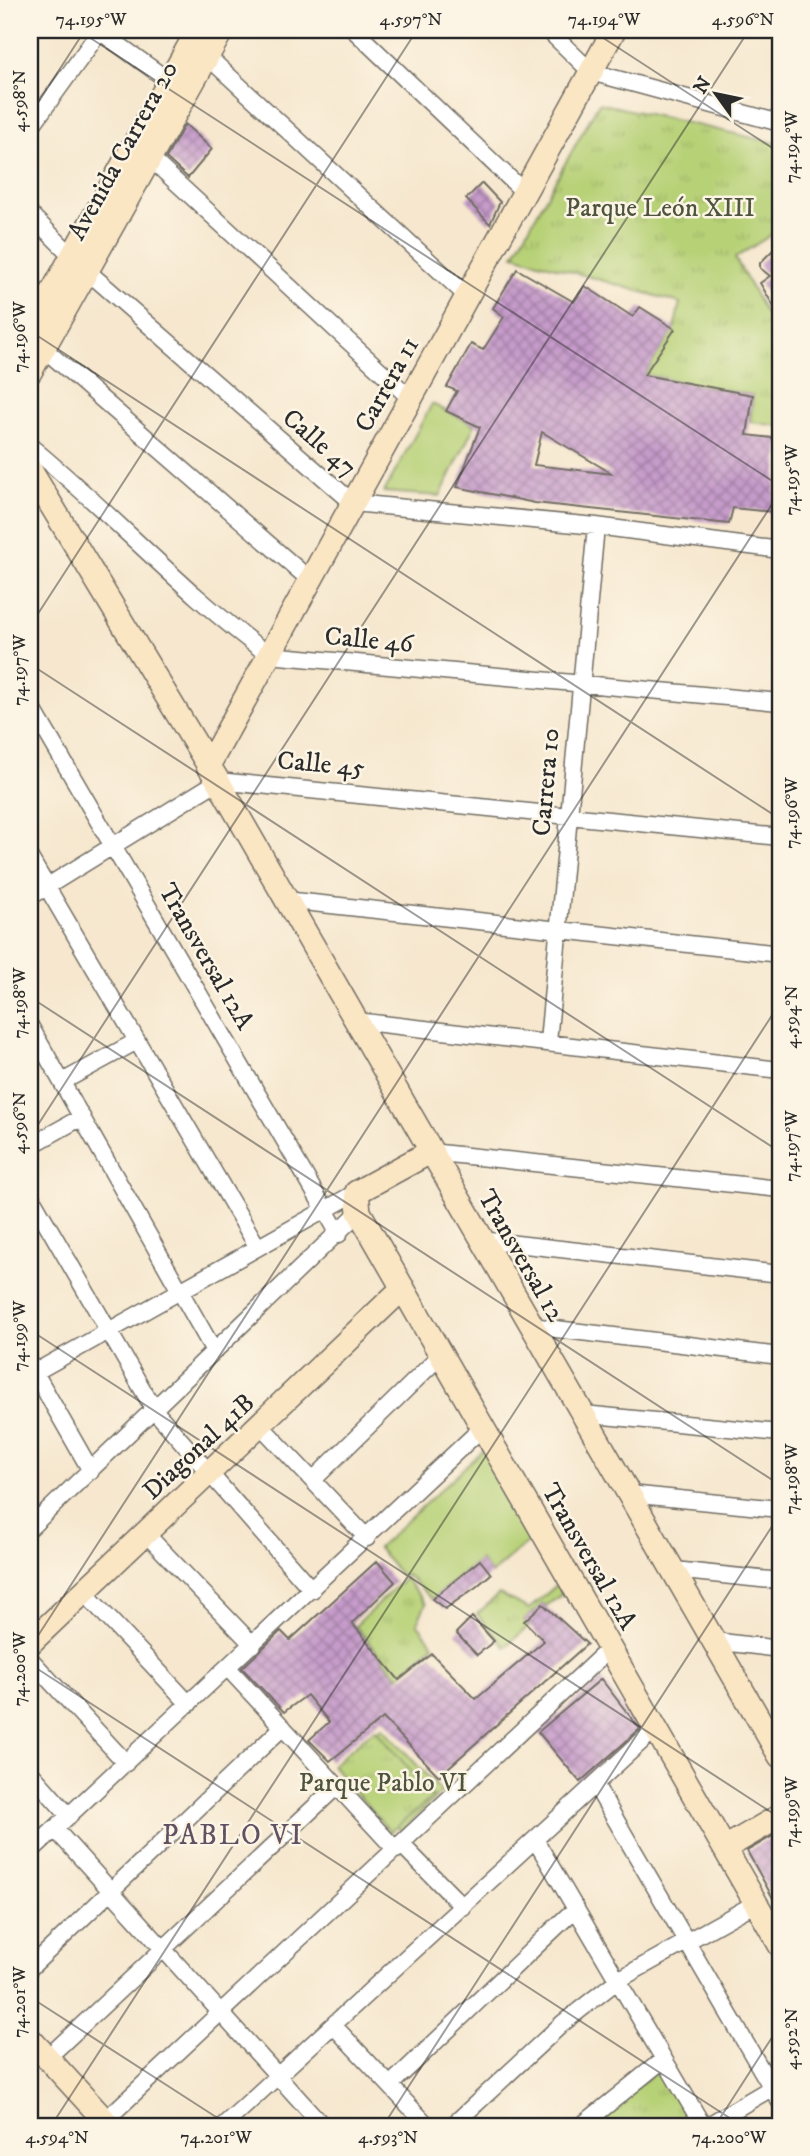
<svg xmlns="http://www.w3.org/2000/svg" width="810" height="2156" viewBox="0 0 810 2156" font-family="'IM FELL DW Pica',serif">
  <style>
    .grass { fill: #b7d177; stroke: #717e51; stroke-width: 2 }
    .park { fill: url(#park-tufts); stroke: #717e51; stroke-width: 2 }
    .building { fill: url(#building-cross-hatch); fill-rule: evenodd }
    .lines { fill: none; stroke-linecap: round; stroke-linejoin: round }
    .street-casing { stroke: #726d64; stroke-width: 19 }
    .secondary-casing { stroke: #726d64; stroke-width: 26 }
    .street { stroke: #fff; stroke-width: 16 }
    .secondary { stroke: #fbe6c4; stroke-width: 23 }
    .ticks { fill: none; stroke: #2b2b2b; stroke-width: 2; stroke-opacity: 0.45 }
    .labels { text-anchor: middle; stroke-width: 5; stroke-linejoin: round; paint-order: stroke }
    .street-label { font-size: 26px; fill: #2b2b2b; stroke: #fcf5e5 }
    .park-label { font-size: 26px; fill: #4e543e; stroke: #fcf5e5 }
    .neighbourhood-label { font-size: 28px; letter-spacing: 2px; fill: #615263; stroke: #fcf5e5 }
    .neatline { fill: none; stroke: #2b2b2b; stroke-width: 2.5 }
    .ticks-label { font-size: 18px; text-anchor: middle; fill: #2b2b2b }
  </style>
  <defs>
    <pattern id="park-tufts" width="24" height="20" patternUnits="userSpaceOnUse" patternTransform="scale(1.75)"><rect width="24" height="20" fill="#b7d177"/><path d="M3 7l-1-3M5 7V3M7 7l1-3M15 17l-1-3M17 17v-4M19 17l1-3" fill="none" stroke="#9eb467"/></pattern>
    <pattern id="building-cross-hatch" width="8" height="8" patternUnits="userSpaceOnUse" patternTransform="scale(1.75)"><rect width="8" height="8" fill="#c69bca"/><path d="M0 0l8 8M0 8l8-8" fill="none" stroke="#a17fa4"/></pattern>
  </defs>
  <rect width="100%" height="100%" fill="#fcf5e5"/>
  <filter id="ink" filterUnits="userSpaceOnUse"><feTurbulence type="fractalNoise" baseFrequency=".0143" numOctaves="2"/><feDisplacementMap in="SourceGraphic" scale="14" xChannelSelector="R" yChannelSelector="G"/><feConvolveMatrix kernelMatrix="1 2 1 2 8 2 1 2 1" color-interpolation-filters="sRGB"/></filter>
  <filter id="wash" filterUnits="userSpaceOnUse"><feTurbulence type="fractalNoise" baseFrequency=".00686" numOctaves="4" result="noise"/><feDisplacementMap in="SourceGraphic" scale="28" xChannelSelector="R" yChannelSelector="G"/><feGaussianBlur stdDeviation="1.57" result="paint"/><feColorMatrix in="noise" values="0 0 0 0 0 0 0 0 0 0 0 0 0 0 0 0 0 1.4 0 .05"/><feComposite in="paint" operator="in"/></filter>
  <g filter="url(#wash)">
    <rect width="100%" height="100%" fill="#f6e7ce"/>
    <path class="grass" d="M 432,404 L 475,425 L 440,496 L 384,492 Z
      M 484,1449 L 534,1536 L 491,1574 L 480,1560 L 432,1599 L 407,1575 L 401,1576 L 378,1548 Z
      M 382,1727 L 442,1792 L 401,1831 L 336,1768 Z"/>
    <path class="park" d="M 599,103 L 780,144 L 780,229 L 735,258 L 780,340 L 780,426 L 750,422 L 753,395 L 644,375 L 674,329 L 680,303 L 514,255 Z
      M 405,1578 L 426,1604 L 417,1623 L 434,1645 L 398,1677 L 355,1626 Z
      M 559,1583 L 562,1594 L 546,1606 L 543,1604 L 524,1621 L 529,1626 L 505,1647 L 477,1614 L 499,1594 L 529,1609 Z
      M 375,1729 L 433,1797 L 390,1832 L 332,1765 Z
      M 662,2067 L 694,2126 L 588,2126 Z"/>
    <g id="blocks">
      <path class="building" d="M 185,124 L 212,149 L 188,178 L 166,158 Z
        M 482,183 L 500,202 L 490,224 L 466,199 Z
        M 780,243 L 780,317 L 760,283 L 770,276 L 760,268 L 760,263 Z
        M 517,269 L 574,302 L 585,286 L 633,317 L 640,307 L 675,329 L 644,375 L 753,395 L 747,435 L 780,439 L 773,512 L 733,508 L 729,524 L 535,503 L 457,487 L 480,427 L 446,411 L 457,391 L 447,387 L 471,344 L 483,350 L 504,317 L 493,308 ZM 542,432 L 613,474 L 534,465 Z
        M 480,1560 L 491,1574 L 476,1587 L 445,1609 L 432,1599 Z
        M 377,1561 L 395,1582 L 352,1623 L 399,1680 L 432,1654 L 476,1699 L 544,1641 L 524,1621 L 543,1604 L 587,1644 L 439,1776 L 383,1718 L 330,1761 L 309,1740 L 329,1722 L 307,1695 L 284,1712 L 242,1668 L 281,1631 L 290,1640 Z
        M 472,1617 L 494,1641 L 477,1655 L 456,1633 Z
        M 601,1679 L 640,1729 L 580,1782 L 538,1732 Z
        M 780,1832 L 780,1911 L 747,1851 Z"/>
    </g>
  </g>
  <g filter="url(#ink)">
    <use href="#blocks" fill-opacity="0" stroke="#726d64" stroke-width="2"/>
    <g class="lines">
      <g class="street-casing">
        <path id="street" d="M 98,30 L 169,81
          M 354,30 L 524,192
          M 548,30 L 591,72 L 780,123
          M 207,56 L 467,296
          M 30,128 L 100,31
          M 150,158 L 410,398
          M 30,214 L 86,270 L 353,503 L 596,526 L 780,550
          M 43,348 L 310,580
          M 30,446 C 112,513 183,593 269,655 L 780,702
          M 30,704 L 339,1234
          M 30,858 L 257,1246
          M 30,897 L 218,781 L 780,837
          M 285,900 L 780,954
          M 356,1021 L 780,1070
          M 30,1026 L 214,1351
          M 548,1042 L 596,526
          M 62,1082 L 137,1041
          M 30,1146 L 82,1117
          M 430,1152 L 780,1189
          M 30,1195 L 155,1411 L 312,1590
          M 481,1240 L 780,1274
          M 531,1326 L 780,1356
          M 30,1364 L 91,1471
          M 30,1375 L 357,1192
          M 583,1414 L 780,1433
          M 261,1426 L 367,1538
          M 313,1480 L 442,1354
          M 629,1494 L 780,1509
          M 30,1528 L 359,1212
          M 146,1534 L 253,1645
          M 674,1570 L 780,1581
          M 84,1592 L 189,1704
          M 714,1641 L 780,1649
          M 30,1659 L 126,1763
          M 228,1668 L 396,1850
          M 30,1772 L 69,1816
          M 596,1786 L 780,2102
          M 55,1829 L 323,2126
          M 536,1841 L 703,2126
          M 402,1845 L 463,1907
          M 30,1852 L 483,1427
          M 30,1968 L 283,1727
          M 333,2025 L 428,2126
          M 47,2058 L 337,1786
          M 390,2085 L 576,1908
          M 99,2126 L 610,1648
          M 223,2126 L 656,1728
          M 452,2126 L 563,2023 L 618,1980 L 756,1903
          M 581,2126 L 664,2059
          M 707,2126 L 778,2084"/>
      </g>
      <g class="secondary-casing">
        <path id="secondary" d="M 30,332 L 198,30
          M 30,372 L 222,30
          M 30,470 L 218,781 L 780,1756
          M 208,766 L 614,30
          M 430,1152 L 357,1192 L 359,1212 L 780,1945
          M 30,1643 L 403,1288
          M 725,1848 L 780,1816
          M 30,2039 L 110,2126"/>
      </g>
      <use href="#street" class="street"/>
      <use href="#secondary" class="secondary"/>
    </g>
  </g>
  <path class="ticks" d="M 78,30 L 780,486M 591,30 L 780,153M 30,115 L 85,30M 30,331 L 780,819M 30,626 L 417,30M 30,664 L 780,1152M 30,997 L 780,1485M 30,1137 L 749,30M 30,1330 L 780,1818M 30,1648 L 780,492M 30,1664 L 742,2126M 30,1997 L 230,2126M 51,2126 L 780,1003M 383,2126 L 780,1514M 715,2126 L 780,2025"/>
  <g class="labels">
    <g class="street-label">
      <text transform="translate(122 150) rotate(-61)" y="9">Avenida Carrera 20</text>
      <text transform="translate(386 384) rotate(-61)" y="9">Carrera 11</text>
      <text transform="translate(320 442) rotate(41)" y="9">Calle 47</text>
      <text transform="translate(369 639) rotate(5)" y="9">Calle 46</text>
      <text transform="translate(321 763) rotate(5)" y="9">Calle 45</text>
      <text transform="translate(545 782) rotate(-85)" y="9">Carrera 10</text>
      <text transform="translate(207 956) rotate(60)" y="9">Transversal 12A</text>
      <text transform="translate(522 1255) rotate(60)" y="9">Transversal 12</text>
      <text transform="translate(198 1446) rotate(-43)" y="9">Diagonal 41B</text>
      <text transform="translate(590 1556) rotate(60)" y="9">Transversal 12A</text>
    </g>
    <g class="park-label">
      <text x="660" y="216">Parque León XIII</text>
      <text x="383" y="1791">Parque Pablo VI</text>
    </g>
    <g class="neighbourhood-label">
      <text x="233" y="1844">PABLO VI</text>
    </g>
  </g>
  <rect width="810" height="2156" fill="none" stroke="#fcf5e5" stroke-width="77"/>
  <g transform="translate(716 94) rotate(303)" stroke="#fcf5e5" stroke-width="5" paint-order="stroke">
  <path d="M0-5L12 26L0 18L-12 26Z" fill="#2b2b2b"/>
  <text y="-10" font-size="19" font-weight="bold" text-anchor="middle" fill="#2b2b2b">N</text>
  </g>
  <rect x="38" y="38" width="734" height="2080" class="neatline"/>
  <g class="ticks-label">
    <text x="91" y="25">74.195°W</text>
    <text x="411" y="25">4.597°N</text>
    <text x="604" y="25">74.194°W</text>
    <text x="743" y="25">4.596°N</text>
    <text transform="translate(19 101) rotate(-90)" y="6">4.598°N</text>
    <text transform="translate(791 147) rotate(-90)" y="6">74.194°W</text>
    <text transform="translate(19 337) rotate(-90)" y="6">74.196°W</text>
    <text transform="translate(791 480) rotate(-90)" y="6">74.195°W</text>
    <text transform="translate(19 670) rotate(-90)" y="6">74.197°W</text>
    <text transform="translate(791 813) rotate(-90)" y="6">74.196°W</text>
    <text transform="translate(19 1003) rotate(-90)" y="6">74.198°W</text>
    <text transform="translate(791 1017) rotate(-90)" y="6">4.594°N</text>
    <text transform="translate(19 1123) rotate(-90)" y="6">4.596°N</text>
    <text transform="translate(791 1146) rotate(-90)" y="6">74.197°W</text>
    <text transform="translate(19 1336) rotate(-90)" y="6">74.199°W</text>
    <text transform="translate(791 1479) rotate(-90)" y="6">74.198°W</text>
    <text transform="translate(19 1669) rotate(-90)" y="6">74.200°W</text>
    <text transform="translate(791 1812) rotate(-90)" y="6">74.199°W</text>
    <text transform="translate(19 2002) rotate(-90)" y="6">74.201°W</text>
    <text transform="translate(791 2039) rotate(-90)" y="6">4.592°N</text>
    <text x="57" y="2143">4.594°N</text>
    <text x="216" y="2143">74.201°W</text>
    <text x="388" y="2143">4.593°N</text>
    <text x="729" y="2143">74.200°W</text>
  </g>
</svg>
